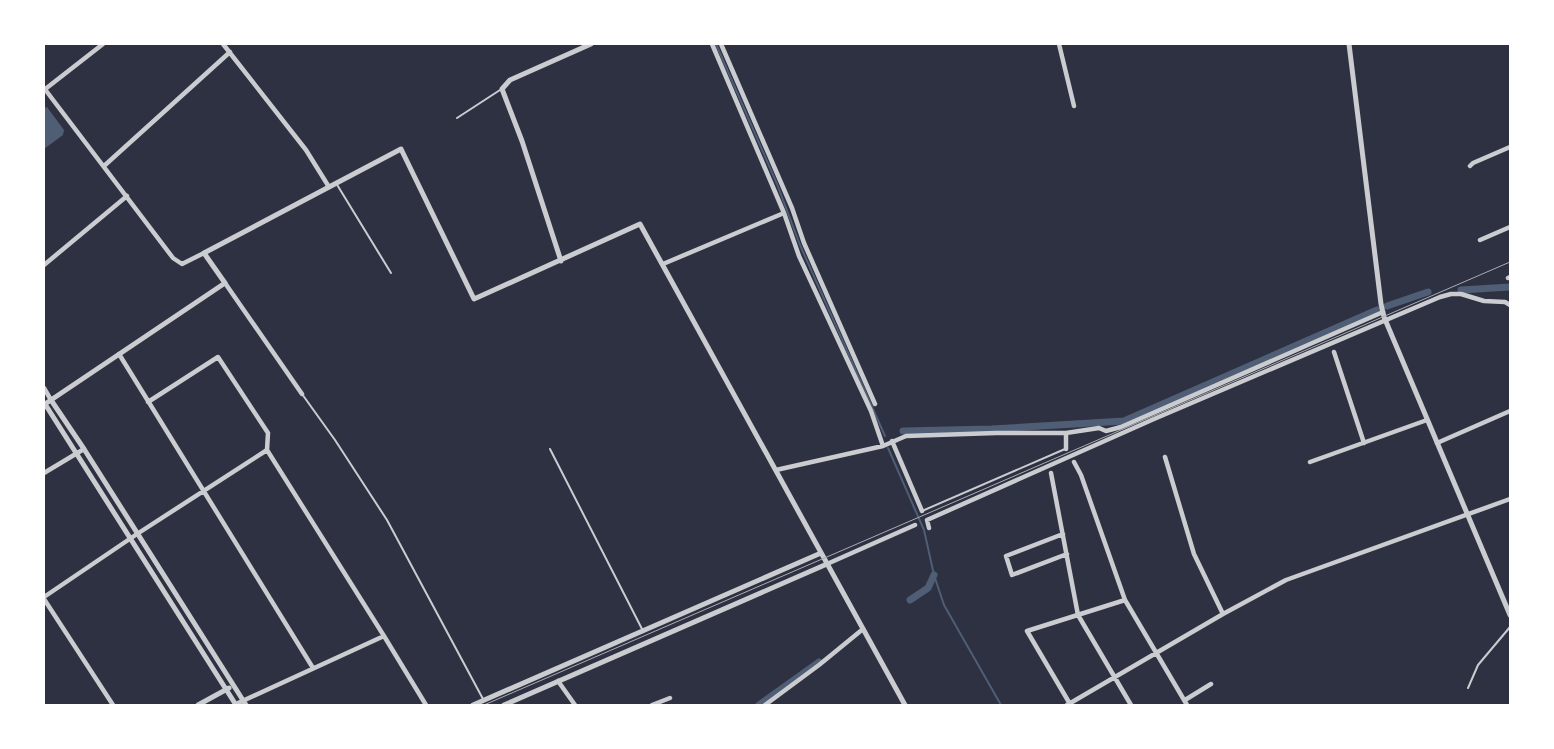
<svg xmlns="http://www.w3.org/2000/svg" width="1554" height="749" viewBox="0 0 1554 749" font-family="'Source Sans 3',sans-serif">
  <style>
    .water { fill: #4f5d75 }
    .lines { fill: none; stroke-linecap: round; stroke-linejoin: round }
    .stream { stroke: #4f5d75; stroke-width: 2 }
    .canal { stroke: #4f5d75; stroke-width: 7 }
    .service { stroke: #caccd0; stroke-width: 2 }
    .minor { stroke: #caccd0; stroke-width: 4.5 }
    .tertiary { stroke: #caccd0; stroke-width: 5 }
    .tram { stroke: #abadb3; stroke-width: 1 }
  </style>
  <rect width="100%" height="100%" fill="#2d3142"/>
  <path class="water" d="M 47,107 L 64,130 L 63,135 L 44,149 L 44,108 Z"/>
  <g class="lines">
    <path class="stream" d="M 716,44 L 777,184 L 800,245 L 885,436
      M 888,448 L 924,530 L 934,575 L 944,605 L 1001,705"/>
    <path class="canal" d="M 1461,290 L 1510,287
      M 1387,306 L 1428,292
      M 903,431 L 992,429 L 1124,421 L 1377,310
      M 910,600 L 928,588 L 934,575
      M 759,705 L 819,662"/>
    <path class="service" d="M 457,118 L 500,90
      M 336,183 L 391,273
      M 302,394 L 335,440 L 387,520 L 483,699
      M 550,449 L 642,629
      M 922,511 L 1065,449
      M 1468,688 L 1478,665 L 1510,627"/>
    <path class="minor" d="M 223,44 L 306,150 L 329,187
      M 712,44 L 784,213 L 799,256 L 871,411 L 883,446
      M 721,44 L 792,208 L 804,243 L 875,404
      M 1059,44 L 1074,106
      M 44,88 L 173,258 L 182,264 L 204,253
      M 44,90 L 103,44
      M 104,166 L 230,52
      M 1470,166 L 1473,163 L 1510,147
      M 1480,240 L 1510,227
      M 663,264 L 784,213
      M 44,265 L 127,196
      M 1508,278 L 1510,277
      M 225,283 L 302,394
      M 1334,352 L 1364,443
      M 119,354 L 313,668
      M 44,388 L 51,400
      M 148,402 L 218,357 L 268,433 L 267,450 L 384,636 L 426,705
      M 1066,433 L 1066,449
      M 892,441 L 922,511
      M 1437,443 L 1510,411
      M 1165,457 L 1194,554 L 1223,614
      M 1074,462 L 1081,475 L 1125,600 L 1187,705
      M 1310,462 L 1427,420
      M 776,470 L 883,446 L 906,436 L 996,433 L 1066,433 L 1099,428 L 1106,431 L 1121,427 L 1383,312
      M 44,473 L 84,449
      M 1051,473 L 1078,615 L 1131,705
      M 929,528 L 927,520 L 1154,419 L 1440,297 L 1451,294 L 1461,294 L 1484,301 L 1505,302 L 1510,305
      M 1063,534 L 1006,556 L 1012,575 L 1067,554
      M 827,564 L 915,525
      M 44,597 L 137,534 L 267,450
      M 44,599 L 113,705
      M 558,681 L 575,705
      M 1185,700 L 1211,684
      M 236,704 L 384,636
      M 1070,704 L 1027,631 L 1125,600
      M 652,705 L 670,698
      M 765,705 L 819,665 L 863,629
      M 1067,705 L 1223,614 L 1286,580 L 1510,499"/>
    <path class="tertiary" d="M 1349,44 L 1381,304 L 1384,317 L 1510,615
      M 561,261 L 522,141 L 502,89 L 510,80 L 591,44
      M 51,400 L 84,449 L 246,705
      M 198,705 L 229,688
      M 236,705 L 45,404 L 225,283 L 204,253 L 401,149 L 474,299 L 640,224 L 905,705
      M 473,705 L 821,553
      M 504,705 L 827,564"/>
    <path class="tram" d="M 484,705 L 1510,262"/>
  </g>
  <rect width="1554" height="749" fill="none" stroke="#ffffff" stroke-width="90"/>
</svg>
